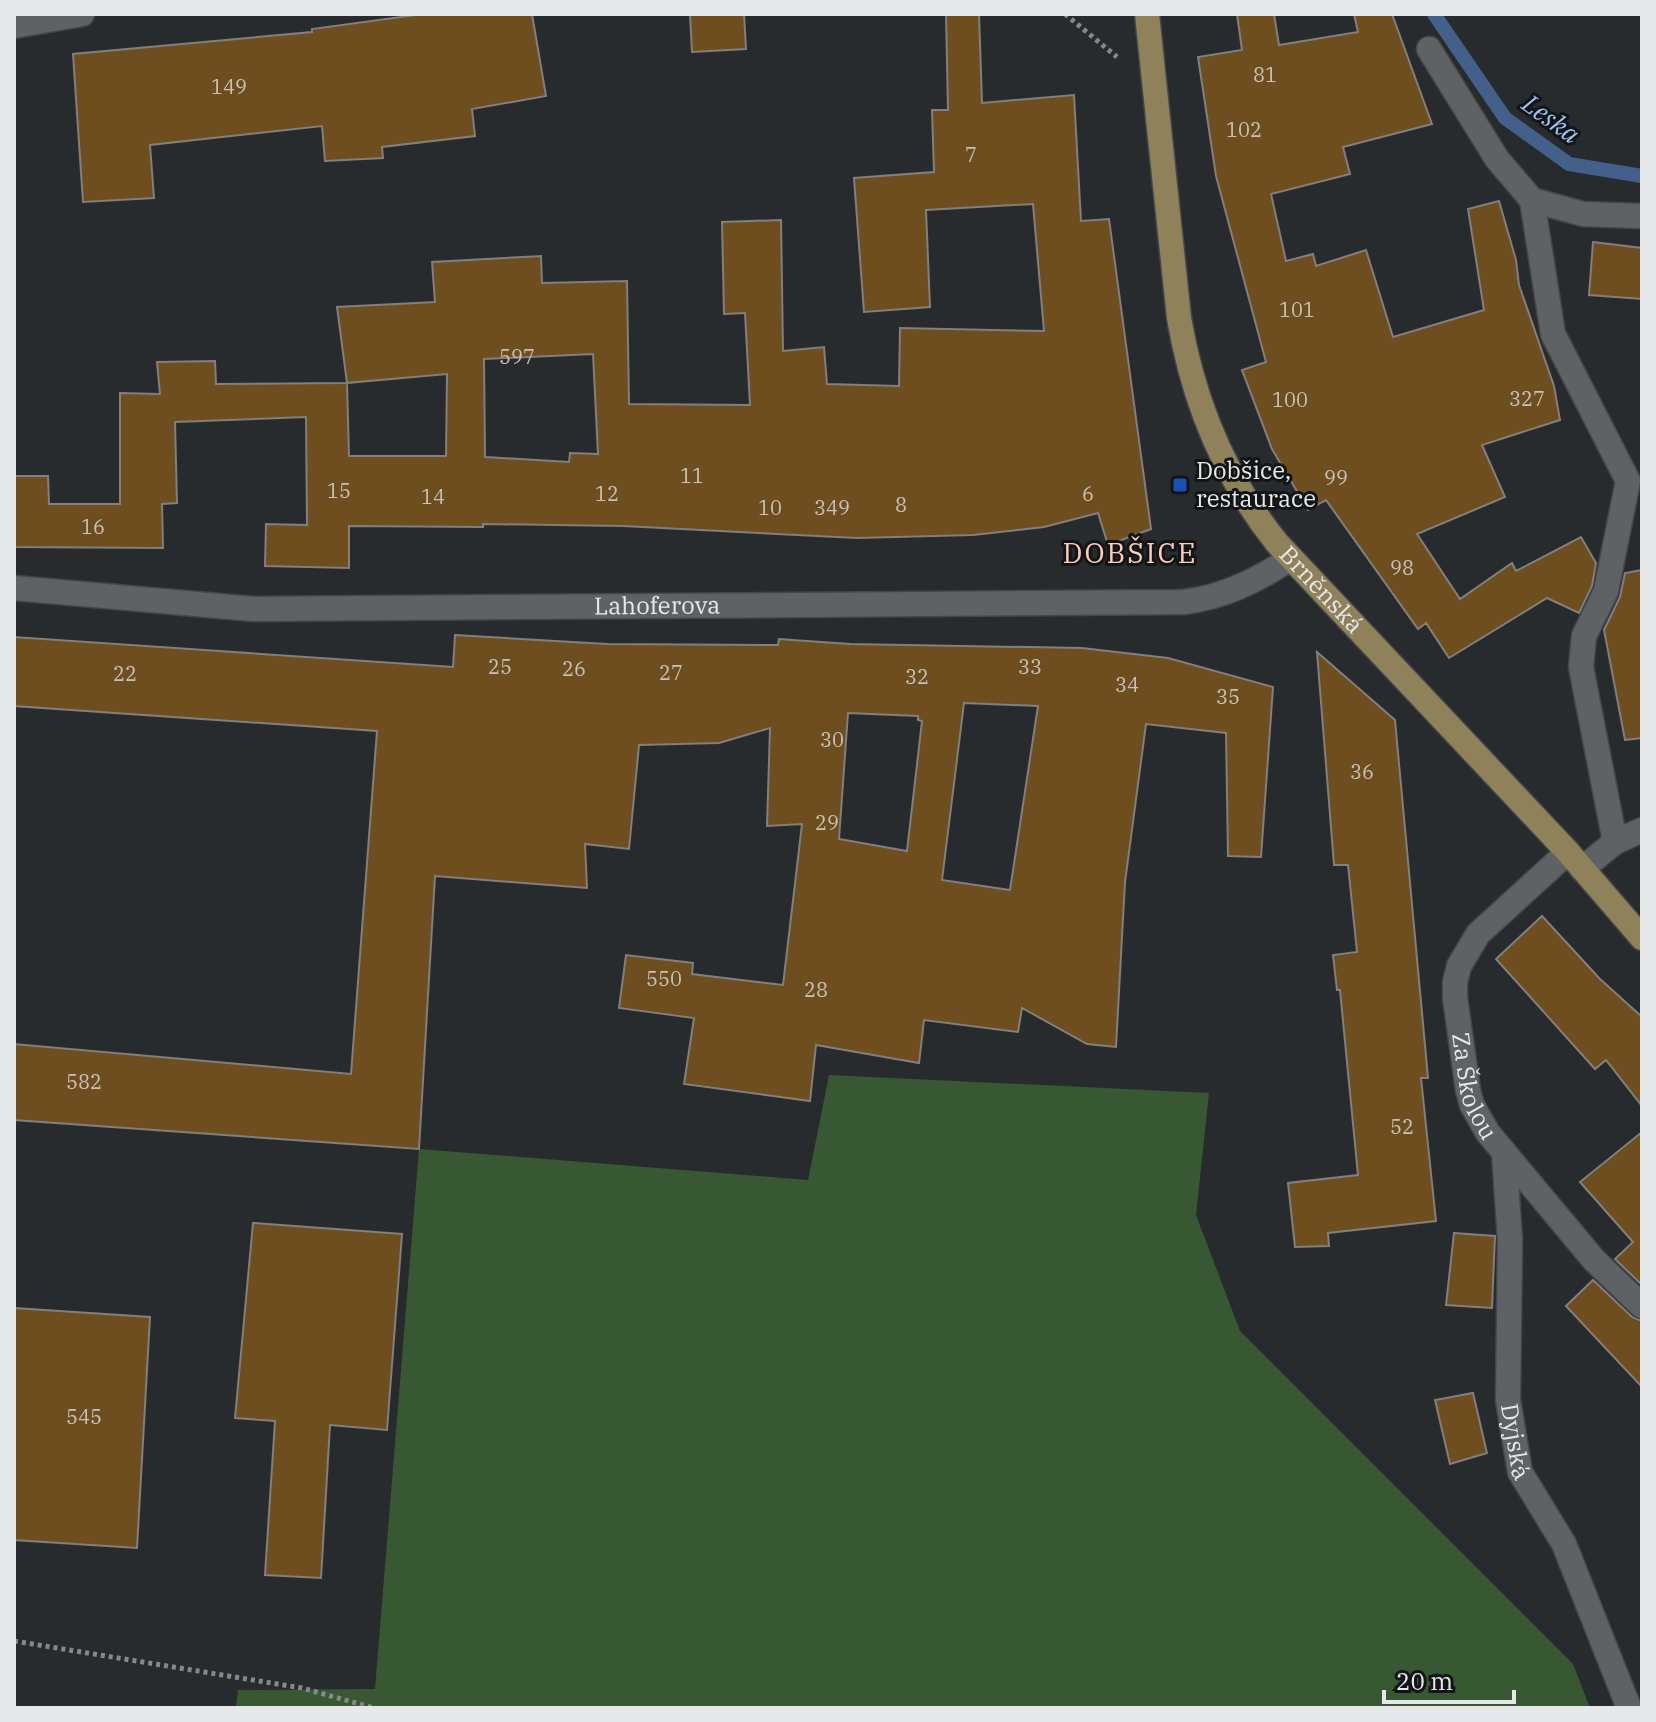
<svg xmlns="http://www.w3.org/2000/svg" width="1656" height="1722" viewBox="0 0 1656 1722" font-family="'IBM Plex Serif',serif">
  <style>
    .green { fill: #375833 }
    .lines { fill: none; stroke-linecap: round; stroke-linejoin: round }
    .stream { stroke: #43608a; stroke-width: 14 }
    .building { fill: #6e4d1f; stroke: #827f7c; stroke-width: 2; fill-rule: evenodd }
    .street-casing { stroke: #444749; stroke-width: 27 }
    .primary-casing { stroke: #444749; stroke-width: 27 }
    .path { stroke: #86888b; stroke-width: 5; stroke-dasharray: 4 4; stroke-linecap: butt }
    .street { stroke: #5e6265; stroke-width: 24 }
    .primary { stroke: #8f825b; stroke-width: 24 }
    .transit-dot { fill: #1a4fb4; stroke: #121415; stroke-width: 3 }
    .labels { text-anchor: middle; stroke-width: 6; stroke-linejoin: round; paint-order: stroke }
    .number-label { font-size: 20px; fill: #c8c1b7 }
    .poi-label { font-size: 24px; fill: #e6e8ea; stroke: #121415; text-anchor: start }
    .street-label { font-size: 24px; fill: #e6e8ea; stroke: #121415 }
    .water-label { font-size: 26px; font-style: italic; fill: #9bc1f5; stroke: #121415 }
    .quarter-label { font-size: 28px; letter-spacing: 2px; fill: #fdccbb; stroke: #121415 }
  </style>
  <rect width="100%" height="100%" fill="#282b2e"/>
  <path class="green" d="M 829,1075 L 1209,1093 L 1196,1215 L 1240,1331 L 1573,1664 L 1590,1708 L 236,1708 L 238,1690 L 375,1689 L 419,1149 L 808,1180 Z"/>
  <g class="lines">
    <path class="stream" d="M 1434,14 L 1505,118 L 1569,164 L 1642,176"/>
  </g>
  <path class="building" d="M 423,14 L 532,14 L 546,96 L 472,109 L 475,136 L 382,147 L 383,158 L 325,161 L 322,126 L 150,145 L 154,198 L 83,202 L 73,54 L 312,32 L 312,29 Z
    M 690,14 L 744,14 L 746,49 L 692,52 Z
    M 946,14 L 979,14 L 982,103 L 1074,95 L 1081,221 L 1109,219 L 1151,529 L 1108,545 L 1098,513 L 1044,527 L 973,535 L 857,538 L 623,526 L 483,524 L 483,527 L 349,526 L 349,568 L 265,566 L 266,524 L 307,525 L 306,417 L 175,422 L 177,503 L 162,504 L 163,548 L 14,547 L 14,476 L 48,476 L 49,504 L 120,504 L 120,393 L 160,394 L 157,362 L 215,361 L 216,384 L 347,383 L 337,307 L 435,302 L 432,262 L 541,256 L 542,283 L 627,281 L 629,404 L 750,405 L 745,313 L 724,314 L 722,222 L 781,220 L 783,351 L 824,347 L 827,384 L 899,386 L 900,328 L 1044,331 L 1033,204 L 926,210 L 930,307 L 864,312 L 854,178 L 934,172 L 932,110 L 948,110 ZM 593,354 L 598,454 L 570,453 L 569,462 L 485,457 L 484,359 ZM 447,374 L 446,456 L 349,456 L 347,383 Z
    M 1237,14 L 1274,14 L 1279,45 L 1358,32 L 1354,14 L 1392,14 L 1432,124 L 1343,147 L 1350,174 L 1271,194 L 1286,261 L 1313,254 L 1316,266 L 1366,250 L 1393,337 L 1484,310 L 1468,209 L 1499,201 L 1516,260 L 1519,285 L 1554,386 L 1560,420 L 1482,445 L 1505,497 L 1417,534 L 1460,599 L 1512,563 L 1516,571 L 1581,537 L 1596,563 L 1592,586 L 1579,613 L 1547,598 L 1449,658 L 1426,623 L 1418,629 L 1326,500 L 1308,510 L 1272,449 L 1242,370 L 1266,362 L 1216,176 L 1198,57 L 1242,50 Z
    M 1593,242 L 1642,248 L 1642,299 L 1589,295 Z
    M 1642,570 L 1642,738 L 1625,740 L 1604,630 L 1620,597 L 1625,573 Z
    M 455,635 L 607,644 L 778,645 L 779,639 L 850,644 L 1082,648 L 1168,658 L 1273,687 L 1261,857 L 1228,856 L 1226,733 L 1146,724 L 1125,882 L 1116,1047 L 1087,1044 L 1022,1008 L 1018,1032 L 924,1020 L 919,1063 L 816,1045 L 810,1101 L 684,1084 L 694,1018 L 619,1008 L 626,955 L 693,963 L 692,974 L 783,985 L 802,824 L 767,826 L 770,728 L 719,743 L 639,745 L 629,849 L 585,844 L 587,888 L 435,876 L 419,1149 L 14,1120 L 14,1044 L 351,1074 L 377,731 L 14,706 L 14,637 L 453,667 ZM 964,703 L 1038,706 L 1010,890 L 942,880 ZM 848,713 L 918,716 L 918,720 L 922,721 L 907,851 L 839,839 Z
    M 1317,652 L 1395,720 L 1428,1078 L 1421,1078 L 1436,1221 L 1328,1233 L 1329,1246 L 1295,1247 L 1288,1183 L 1358,1175 L 1340,990 L 1337,990 L 1333,955 L 1357,952 L 1348,865 L 1334,865 Z
    M 1542,916 L 1600,979 L 1642,1017 L 1642,1106 L 1606,1060 L 1595,1069 L 1496,959 Z
    M 1642,1132 L 1642,1285 L 1615,1259 L 1633,1242 L 1580,1182 Z
    M 253,1223 L 402,1234 L 387,1430 L 330,1425 L 321,1578 L 265,1575 L 275,1421 L 235,1418 Z
    M 1454,1233 L 1495,1236 L 1492,1308 L 1446,1305 Z
    M 1593,1280 L 1632,1317 L 1642,1321 L 1642,1387 L 1566,1306 Z
    M 14,1308 L 150,1317 L 137,1548 L 14,1540 Z
    M 1473,1393 L 1487,1453 L 1450,1464 L 1435,1400 Z"/>
  <g class="lines">
    <g class="street-casing">
      <g id="street">
        <path d="M 14,26 L 82,14"/>
        <path d="M 1429,49 L 1497,159 L 1532,200"/>
        <path d="M 1532,200 L 1553,334 L 1628,481 L 1606,591 L 1584,636 L 1581,667 L 1615,842"/>
        <path d="M 1532,200 L 1583,214 L 1642,216"/>
        <path id="s1" d="M 14,588 L 253,609 L 1184,602 C 1224,597 1258,580 1291,558"/>
        <path id="s2" d="M 1568,852 L 1478,934 L 1459,966 L 1455,982 L 1455,998 L 1468,1090 L 1472,1105 L 1488,1133 L 1594,1260 L 1642,1306"/>
        <path d="M 1582,869 L 1615,842 L 1642,830"/>
        <path id="s3" d="M 1504,1152 L 1510,1240 L 1508,1400 L 1520,1472 L 1564,1544 L 1629,1708"/>
      </g>
    </g>
    <g class="primary-casing">
      <g id="primary">
        <path id="s4" d="M 1147,14 L 1179,318 C 1193,400 1225,478 1277,543 L 1568,852 L 1642,938"/>
      </g>
    </g>
    <path class="path" d="M 1065,14 L 1117,57
      M 14,1641 L 302,1688 L 374,1708"/>
    <use href="#street" class="street"/>
    <use href="#primary" class="primary"/>
  </g>
  <rect class="transit-dot" x="1172" y="477" width="16" height="16" rx="4"/>
  <g class="labels">
    <g class="number-label">
      <text x="1265" y="82">81</text>
      <text x="229" y="94">149</text>
      <text x="1244" y="137">102</text>
      <text x="971" y="162">7</text>
      <text x="1297" y="317">101</text>
      <text x="517" y="364">597</text>
      <text x="1527" y="406">327</text>
      <text x="1290" y="407">100</text>
      <text x="692" y="483">11</text>
      <text x="1336" y="485">99</text>
      <text x="339" y="498">15</text>
      <text x="607" y="501">12</text>
      <text x="1088" y="501">6</text>
      <text x="433" y="504">14</text>
      <text x="901" y="512">8</text>
      <text x="770" y="515">10</text>
      <text x="832" y="515">349</text>
      <text x="93" y="534">16</text>
      <text x="1402" y="575">98</text>
      <text x="500" y="674">25</text>
      <text x="1030" y="674">33</text>
      <text x="574" y="676">26</text>
      <text x="671" y="680">27</text>
      <text x="125" y="681">22</text>
      <text x="917" y="684">32</text>
      <text x="1127" y="692">34</text>
      <text x="1228" y="704">35</text>
      <text x="832" y="747">30</text>
      <text x="1362" y="779">36</text>
      <text x="827" y="830">29</text>
      <text x="664" y="986">550</text>
      <text x="816" y="997">28</text>
      <text x="84" y="1089">582</text>
      <text x="1402" y="1134">52</text>
      <text x="84" y="1424">545</text>
    </g>
    <g class="poi-label">
      <text x="1196" y="479">Dobšice,<tspan x="1196" dy="28">restaurace</tspan></text>
    </g>
    <g class="street-label">
      <text dy="8" stroke="none"><textPath href="#s4" startOffset="618">Brněnská</textPath></text>
      <text dy="8" stroke="none"><textPath href="#s1" startOffset="644">Lahoferova</textPath></text>
      <text dy="8" stroke="none"><textPath href="#s2" startOffset="282">Za Školou</textPath></text>
      <text dy="8" stroke="none"><textPath href="#s3" startOffset="290">Dyjská</textPath></text>
    </g>
    <g class="water-label">
      <text transform="translate(1551 119) rotate(36)" y="9">Leska</text>
    </g>
    <g class="quarter-label">
      <text x="1130" y="563">DOBŠICE</text>
    </g>
  </g>
  <rect width="1656" height="1722" fill="none" stroke="#e6e8ea" stroke-width="32"/>
  <path d="M1384 1690v12h130v-12" fill="none" stroke="#e6e8ea" stroke-width="4"/>
  <text x="1396" y="1690" font-size="24" fill="#e6e8ea" stroke="#121415" stroke-width="6" paint-order="stroke">20 m</text>
</svg>
